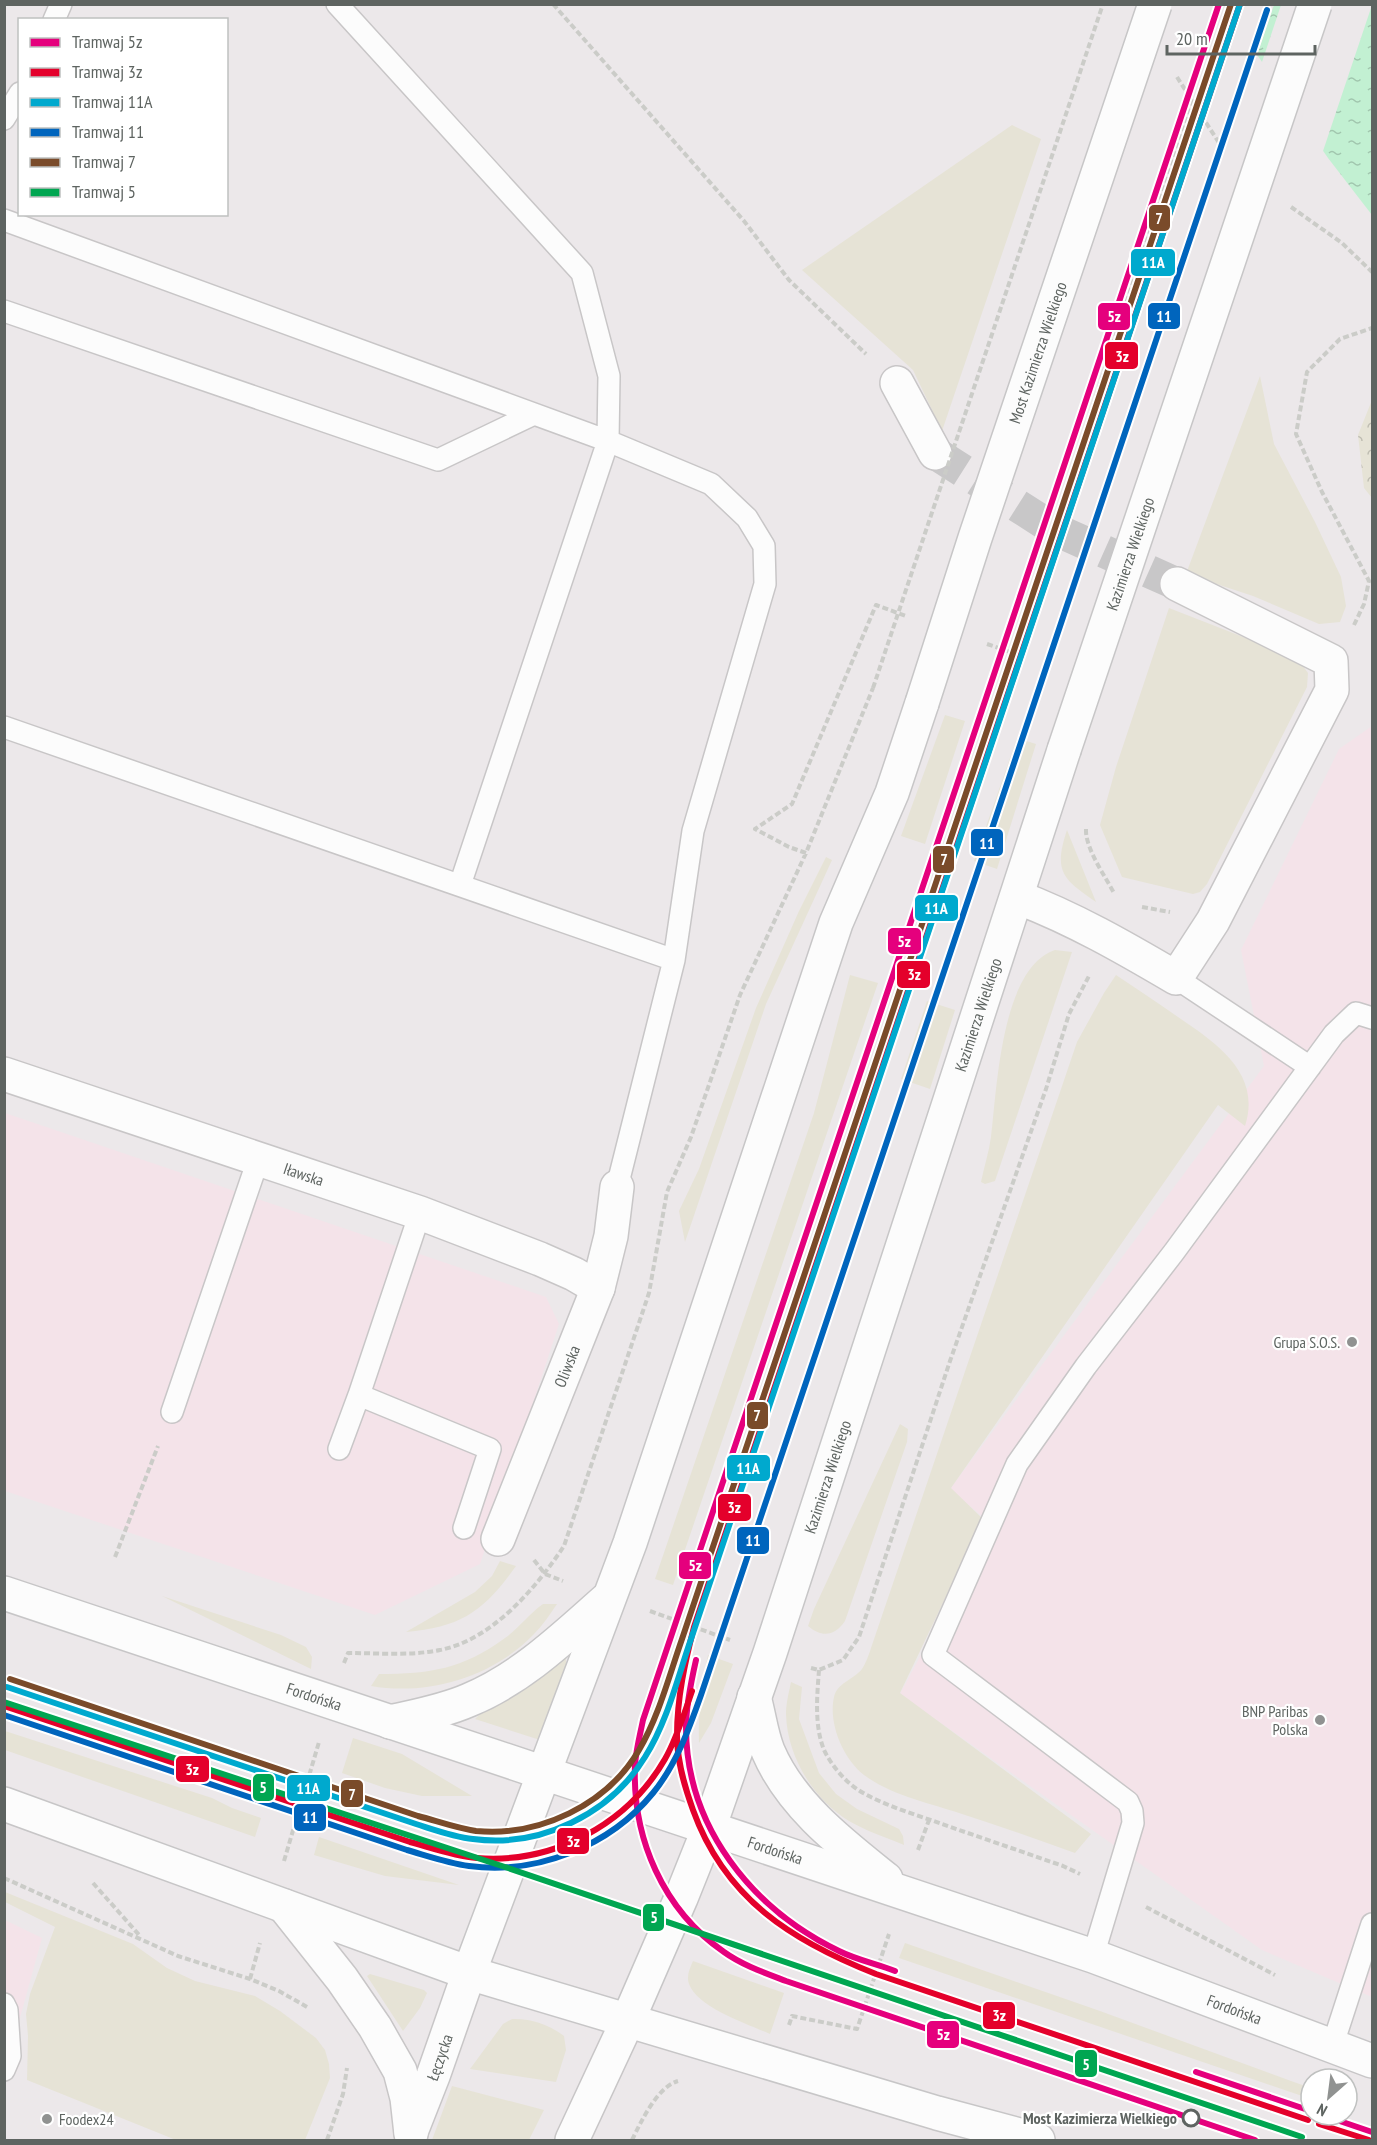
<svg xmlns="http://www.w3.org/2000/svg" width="1377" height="2145" viewBox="0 0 1377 2145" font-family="'PT Sans Narrow',sans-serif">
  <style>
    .commercial { fill: #f4e3e9 }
    .green { fill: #e6e3d6 }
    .forest { fill: url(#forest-crowns) }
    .water { fill: url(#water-ripples) }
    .pier { fill: #ece8ea }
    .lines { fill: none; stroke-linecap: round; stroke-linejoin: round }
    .minor-tunnel { stroke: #c8c7c8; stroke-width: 33; stroke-dasharray: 33 16; stroke-linecap: butt }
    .service-casing { stroke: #c8c6c7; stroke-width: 24 }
    .minor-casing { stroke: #c8c6c7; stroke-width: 36 }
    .tertiary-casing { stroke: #c8c6c7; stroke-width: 36 }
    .secondary-casing { stroke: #c7c6c7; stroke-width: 36 }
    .path { stroke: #cbccc8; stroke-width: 4; stroke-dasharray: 6 3; stroke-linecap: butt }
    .service { stroke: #fcfcfc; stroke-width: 21 }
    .minor { stroke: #fcfcfc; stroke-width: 33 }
    .tertiary { stroke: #fcfcfc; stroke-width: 33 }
    .secondary { stroke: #fcfcfc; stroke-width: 33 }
    .secondary-bridge-casing { stroke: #c7c6c7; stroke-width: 36; stroke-linecap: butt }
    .path-bridge { stroke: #cbccc8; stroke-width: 4; stroke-dasharray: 6 3; stroke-linecap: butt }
    .secondary-bridge { stroke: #fcfcfc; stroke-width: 33 }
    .tram-1-casing { stroke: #fff; stroke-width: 10 }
    .tram-2-casing { stroke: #fff; stroke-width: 10 }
    .tram-3-casing { stroke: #fff; stroke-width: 10 }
    .tram-4-casing { stroke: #fff; stroke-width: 10 }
    .tram-5-casing { stroke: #fff; stroke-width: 10 }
    .tram-6-casing { stroke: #fff; stroke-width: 10 }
    .tram-1 { stroke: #e5007d; stroke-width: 6 }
    .tram-2 { stroke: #e4002b; stroke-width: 6 }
    .tram-3 { stroke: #00a9ce; stroke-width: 6 }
    .tram-4 { stroke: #0065bd; stroke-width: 6 }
    .tram-5 { stroke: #7a4b2a; stroke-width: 6 }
    .tram-6 { stroke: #00a651; stroke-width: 6 }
    .poi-dot { fill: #909291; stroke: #fff; stroke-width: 2 }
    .stop-dot { fill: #fff; stroke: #5e6461; stroke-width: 3 }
    .labels { text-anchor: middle; stroke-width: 4.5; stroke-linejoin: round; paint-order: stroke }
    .street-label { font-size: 16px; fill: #5e6461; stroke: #fff }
    .poi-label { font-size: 16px; fill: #5e6461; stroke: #fff; text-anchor: end }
    .stop-label { font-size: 16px; font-weight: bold; fill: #5e6461; stroke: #fff; text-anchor: end }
    .line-badge { stroke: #fff; stroke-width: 2 }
    .badge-label { font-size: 16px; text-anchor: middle; font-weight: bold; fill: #fff }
  </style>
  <defs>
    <pattern id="forest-crowns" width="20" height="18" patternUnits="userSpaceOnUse" patternTransform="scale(1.5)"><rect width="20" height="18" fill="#e6e3d6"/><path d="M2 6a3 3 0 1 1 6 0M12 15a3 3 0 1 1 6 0" fill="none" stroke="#bebcb1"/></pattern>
    <pattern id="water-ripples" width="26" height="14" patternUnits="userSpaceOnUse" patternTransform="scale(1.5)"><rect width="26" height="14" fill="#c2f0d2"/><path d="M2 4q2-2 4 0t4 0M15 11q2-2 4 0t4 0" fill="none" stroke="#a1c6ae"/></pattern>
  </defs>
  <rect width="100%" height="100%" fill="#ece8ea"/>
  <path class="commercial" d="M 1372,726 L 1372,1997 L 1262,1950 L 900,1694 L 991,1524 L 950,1489 L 1264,1066 L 1241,950 L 1339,749 Z
    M 5,1113 L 546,1297 L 559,1324 L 480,1564 L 375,1615 L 5,1491 Z
    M 5,1920 L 42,1938 L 5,2072 Z"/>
  <path class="green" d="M 1012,125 L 1041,139 L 942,431 L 913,370 L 802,270 Z
    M 1260,376 L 1274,444 L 1315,522 L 1341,577 L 1346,606 L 1340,622 L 1319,624 L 1253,596 L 1186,574 Z
    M 1169,608 L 1297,658 L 1308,673 L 1307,687 L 1207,884 L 1200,892 L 1193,894 L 1122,877 L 1100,825 L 1116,767 Z
    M 945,715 L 965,721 L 925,844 L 901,836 Z
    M 1017,738 L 1036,744 L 997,869 L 974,861 Z
    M 1067,830 L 1096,902 C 1063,879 1053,872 1067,830 Z
    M 826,857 L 832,860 L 766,1004 L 685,1242 L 679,1211 L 699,1169 L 756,1008 L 799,911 Z
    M 1055,950 L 1072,952 L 995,1181 L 985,1184 L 981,1182 C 984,1167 989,1152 991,1137 C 997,1089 1001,968 1055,950 Z
    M 850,975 L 878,983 L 673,1585 L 655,1579 L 814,1113 Z
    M 1116,975 C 1137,989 1158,1003 1178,1017 C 1216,1043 1262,1073 1245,1126 L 1218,1105 L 951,1488 L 983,1519 L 900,1693 L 1091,1834 L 1075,1853 C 1038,1840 1000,1826 962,1814 C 930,1803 892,1796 864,1775 C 843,1759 828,1723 834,1697 C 837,1683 853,1680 862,1669 C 866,1663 869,1654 871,1648 L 1077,1042 L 1104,993 Z
    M 927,1001 L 955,1010 L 930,1089 L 901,1079 Z
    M 900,1424 L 908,1429 L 907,1442 L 845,1621 C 835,1636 822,1638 808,1626 L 814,1609 Z
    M 500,1561 L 516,1566 C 484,1611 462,1627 406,1632 L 475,1592 L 492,1576 Z
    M 162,1596 L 281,1635 L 306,1647 L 312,1657 L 311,1669 Z
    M 543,1604 L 557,1604 C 550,1614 543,1625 534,1634 C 493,1677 428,1696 371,1686 L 379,1674 C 430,1674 463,1669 505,1638 C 519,1628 529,1614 543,1604 Z
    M 708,1655 L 733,1664 L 711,1723 L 699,1743 C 698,1713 701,1685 708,1655 Z
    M 566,1658 L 566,1666 L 540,1740 L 475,1719 L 483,1711 L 518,1694 Z
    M 791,1682 L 802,1687 L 799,1719 L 819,1773 L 836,1794 L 857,1809 L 899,1829 L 903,1836 L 904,1845 C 885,1837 866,1831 849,1821 C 813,1799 787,1756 786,1714 C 786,1703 789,1692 791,1682 Z
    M 5,1731 L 212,1798 L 232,1808 L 261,1818 L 255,1837 L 5,1750 Z
    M 353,1738 L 402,1754 L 472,1796 L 422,1796 L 385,1788 L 342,1773 Z
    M 319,1837 L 459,1885 L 385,1876 L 314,1855 Z
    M 5,1892 L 133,1944 L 167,1968 L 195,1981 L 255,1996 L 280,2011 L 316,2038 L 325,2050 L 329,2064 L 330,2078 L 305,2140 L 176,2140 L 27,2080 L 28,2036 L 26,2014 L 30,1994 L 55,1927 L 5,1902 Z
    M 905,1943 L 1100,2011 L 1291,2081 L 1311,2088 L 1311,2099 L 899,1958 Z
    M 693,1961 L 784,1993 L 770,2034 C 748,2024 698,2008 689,1984 C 686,1976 690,1968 693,1961 Z
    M 370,1974 L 424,1990 L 427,1993 L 420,2008 L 403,2031 L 367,1976 Z
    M 512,2019 C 530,2018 550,2025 564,2036 L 566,2050 L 556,2082 L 470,2069 L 503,2024 Z
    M 452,2086 L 544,2110 L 529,2140 L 432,2140 Z"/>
  <path class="forest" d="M 1372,400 L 1372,498 L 1364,488 L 1358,435 Z"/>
  <path class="water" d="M 1223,5 L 1372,5 L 1372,215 L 1328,158 Z"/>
  <path class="pier" d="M 1220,4 L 1274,5 L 1256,58 L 1221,6 Z
    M 1281,5 L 1372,5 L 1322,154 L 1261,65 Z"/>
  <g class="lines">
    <path class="minor-tunnel" d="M 935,453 L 1054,529 L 1177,584"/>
    <g class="service-casing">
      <path id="service" d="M 337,4 L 582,273 L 609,376 L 608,441 L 711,484 L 747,518 L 764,546 L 765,584 L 693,831 L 674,960 L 617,1187
        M 54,20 L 61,4
        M 4,119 L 20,93
        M 4,220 L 608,441 L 460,885
        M 4,311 L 438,460 L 534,414
        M 4,727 L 674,960
        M 1176,978 L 1310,1067
        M 420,1213 L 359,1395 L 490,1449 L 464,1528
        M 172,1412 L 258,1160
        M 339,1449 L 359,1395
        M 1093,1956 L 1133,1823 L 1132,1811 L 1128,1802 L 933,1655 L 1017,1464 L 1086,1366 L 1174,1252 L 1334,1034 L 1356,1013 L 1372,1018
        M 4,2004 L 7,2010 L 10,2056 L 4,2070
        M 1332,2047 L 1372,1924"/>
    </g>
    <g class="minor-casing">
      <g id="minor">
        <path d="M 897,383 L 935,453"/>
        <path d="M 1017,897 C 1073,918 1125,948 1176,978 L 1213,921 L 1332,690 L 1331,661 L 1177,584"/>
        <path id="s1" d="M 4,1074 L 420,1213 L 540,1259 L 574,1274 L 598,1288"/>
        <path id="s2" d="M 498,1539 L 598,1288 L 611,1236 L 617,1187"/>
      </g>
    </g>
    <g class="tertiary-casing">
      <g id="tertiary">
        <path d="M 284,1906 L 342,1979 L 375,2027 L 400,2071 L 407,2098 L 411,2134"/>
        <path id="s3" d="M 411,2132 L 433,2076 L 469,1973"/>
        <path d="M 572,2140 L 628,2020"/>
      </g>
    </g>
    <g class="secondary-casing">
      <g id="secondary">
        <path id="s4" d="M 4,1593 L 1093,1956 L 1372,2061"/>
        <path d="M 754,1697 C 759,1714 761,1734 768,1751 C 791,1805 841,1843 886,1879"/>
        <path d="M 390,1722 C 416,1716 444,1711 469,1700 C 522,1678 564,1637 606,1600"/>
        <path d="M 4,1804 L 469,1973 L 937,2113 L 1038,2140"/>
        <path d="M 469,1973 L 630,1543 L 836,923 L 892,793 L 922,703"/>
        <path id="s5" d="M 628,2020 L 681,1898 L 709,1828 L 770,1653 L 1064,750"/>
      </g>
    </g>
    <path class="path" d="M 553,4 L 744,221 L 789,280 L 866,354
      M 1177,77 L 1221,146
      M 1291,207 L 1342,243 L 1372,272
      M 1354,625 L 1364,604 L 1369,581 L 1322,492 L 1296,434 L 1307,372 L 1340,339 L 1372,328
      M 987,644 L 1013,653 L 1192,100
      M 1086,829 C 1085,848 1105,876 1114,893
      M 806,853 L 789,847 L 755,829 L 792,804 L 876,605 L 906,616
      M 1142,907 L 1170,912
      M 115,1557 L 158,1446
      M 534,1560 L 545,1574 L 563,1581
      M 650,1611 L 730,1640
      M 344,1663 L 348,1653 C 378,1653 410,1656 440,1650 C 492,1640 536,1588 564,1546 L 649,1293 L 667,1192 L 691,1137 L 740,995 L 806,853 L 873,688
      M 811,1668 L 819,1670 L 843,1660 L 859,1637 L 950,1361 L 1046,1089 L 1069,1014 L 1089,976
      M 819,1670 C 817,1696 814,1728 825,1752 C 834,1769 848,1785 865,1794 C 889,1807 917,1815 942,1824 C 982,1838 1023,1852 1063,1866 L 1080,1874
      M 918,1850 L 929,1820
      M 284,1861 L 319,1742
      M 4,1878 L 178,1956 L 250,1979 L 279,1991 L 307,2007
      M 93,1883 L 140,1936
      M 1146,1907 L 1275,1975
      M 250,1979 L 260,1943
      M 789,2025 L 792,2016 L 857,2029 L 889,1934
      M 327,2140 L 343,2094 L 347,2068
      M 632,2140 C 641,2122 657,2087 678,2081"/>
    <use href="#service" class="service"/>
    <use href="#minor" class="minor"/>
    <use href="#tertiary" class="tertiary"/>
    <use href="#secondary" class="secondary"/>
    <g class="secondary-bridge-casing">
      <g id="secondary-bridge">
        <path id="s6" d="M 922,703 L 975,538 L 1155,4"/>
        <path id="s7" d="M 1064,750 L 1315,4"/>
      </g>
    </g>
    <path class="path-bridge" d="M 873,688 L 1103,4"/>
    <use href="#secondary-bridge" class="secondary-bridge"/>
    <g class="tram-1-casing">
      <path id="tram-1" d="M 1219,4 L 643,1720 C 640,1735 636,1750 635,1765 C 632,1838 663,1910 724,1952 C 742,1965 765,1973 786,1981 L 1255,2140
        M 696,1660 C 691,1682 686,1705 686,1727 C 686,1827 752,1909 839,1951 C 857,1960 877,1964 895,1971
        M 1196,2072 L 1311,2111
        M 1322,2115 L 1372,2132"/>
    </g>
    <g class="tram-2-casing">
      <path id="tram-2" d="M 1240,4 L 694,1627 C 685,1662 677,1698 677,1735 C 677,1761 684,1785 693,1810 C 725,1899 792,1941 876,1974 L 1308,2120
        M 4,1706 L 410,1842 C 432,1848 454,1856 477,1858 C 553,1864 627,1825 665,1759 C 677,1738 684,1714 692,1691
        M 1319,2124 L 1369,2140"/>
    </g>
    <g class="tram-3-casing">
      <path id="tram-3" d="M 7,1687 L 416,1824 C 435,1830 454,1837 473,1839 C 541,1848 610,1814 645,1757 C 667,1722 677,1680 690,1642 L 1240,4"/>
    </g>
    <g class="tram-4-casing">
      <path id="tram-4" d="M 4,1715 L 407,1850 C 428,1856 448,1863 469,1866 C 537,1875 610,1846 653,1793 C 676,1765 689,1729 701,1695 L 1267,10"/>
    </g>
    <g class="tram-5-casing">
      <path id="tram-5" d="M 10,1679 L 418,1816 C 437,1821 456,1828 476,1831 C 539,1837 607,1805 639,1750 C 659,1716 669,1676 682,1639 L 1231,4"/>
    </g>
    <g class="tram-6-casing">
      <path id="tram-6" d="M 4,1702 L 508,1868 L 1302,2137"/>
    </g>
    <use href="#tram-1" class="tram-1"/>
    <use href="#tram-2" class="tram-2"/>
    <use href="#tram-3" class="tram-3"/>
    <use href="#tram-4" class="tram-4"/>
    <use href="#tram-5" class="tram-5"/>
    <use href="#tram-6" class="tram-6"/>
  </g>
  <g class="poi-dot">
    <circle cx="1352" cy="1342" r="6"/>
    <circle cx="1320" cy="1720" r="6"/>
    <circle cx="47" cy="2119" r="6"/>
  </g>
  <circle class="stop-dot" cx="1191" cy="2118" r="8"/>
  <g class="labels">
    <g class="street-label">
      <text dy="6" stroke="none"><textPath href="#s6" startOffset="369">Most Kazimierza Wielkiego</textPath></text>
      <text dy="6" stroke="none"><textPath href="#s7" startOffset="207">Kazimierza Wielkiego</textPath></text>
      <text dy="6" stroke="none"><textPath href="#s5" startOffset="1065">Kazimierza Wielkiego</textPath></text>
      <text dy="6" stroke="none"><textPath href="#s1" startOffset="316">Iławska</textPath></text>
      <text dy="6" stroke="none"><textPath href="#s2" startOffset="186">Oliwska</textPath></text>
      <text dy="6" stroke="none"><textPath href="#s5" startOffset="579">Kazimierza Wielkiego</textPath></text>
      <text dy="6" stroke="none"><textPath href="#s4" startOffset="327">Fordońska</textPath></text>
      <text dy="6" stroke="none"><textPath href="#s4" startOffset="813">Fordońska</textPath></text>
      <text dy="6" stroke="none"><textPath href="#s4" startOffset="1299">Fordońska</textPath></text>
      <text dy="6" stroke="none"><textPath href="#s3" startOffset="80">Łęczycka</textPath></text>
    </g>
    <g class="poi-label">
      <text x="1340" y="1348">Grupa S.O.S.</text>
      <text x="1308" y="1717">BNP Paribas<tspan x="1308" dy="18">Polska</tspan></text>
      <text x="59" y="2125" text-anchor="start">Foodex24</text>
    </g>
    <g class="stop-label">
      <text x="1177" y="2124">Most Kazimierza Wielkiego</text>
    </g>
  </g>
  <g class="line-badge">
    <rect x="1148" y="204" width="23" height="28" rx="6" fill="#7a4b2a"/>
    <rect x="1130" y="248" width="46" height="29" rx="6" fill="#00a9ce"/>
    <rect x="1147" y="302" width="34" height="28" rx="6" fill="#0065bd"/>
    <rect x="1097" y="302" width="34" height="29" rx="6" fill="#e5007d"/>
    <rect x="1104" y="341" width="35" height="29" rx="6" fill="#e4002b"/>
    <rect x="970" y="828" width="34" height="29" rx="6" fill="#0065bd"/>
    <rect x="932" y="845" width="23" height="29" rx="6" fill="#7a4b2a"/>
    <rect x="914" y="894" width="45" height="28" rx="6" fill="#00a9ce"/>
    <rect x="887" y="927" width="35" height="28" rx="6" fill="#e5007d"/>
    <rect x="896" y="960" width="35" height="29" rx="6" fill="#e4002b"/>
    <rect x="746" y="1401" width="23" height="29" rx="6" fill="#7a4b2a"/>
    <rect x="726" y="1454" width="45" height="28" rx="6" fill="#00a9ce"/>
    <rect x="717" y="1493" width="35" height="29" rx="6" fill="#e4002b"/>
    <rect x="736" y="1526" width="34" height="29" rx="6" fill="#0065bd"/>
    <rect x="678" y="1551" width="34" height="29" rx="6" fill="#e5007d"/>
    <rect x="175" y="1755" width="35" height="28" rx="6" fill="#e4002b"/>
    <rect x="252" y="1773" width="23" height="29" rx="6" fill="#00a651"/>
    <rect x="286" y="1774" width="45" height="28" rx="6" fill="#00a9ce"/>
    <rect x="340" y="1779" width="24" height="29" rx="6" fill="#7a4b2a"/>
    <rect x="293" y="1803" width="34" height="29" rx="6" fill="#0065bd"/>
    <rect x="556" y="1827" width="34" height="28" rx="6" fill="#e4002b"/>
    <rect x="642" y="1903" width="23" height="29" rx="6" fill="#00a651"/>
    <rect x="982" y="2001" width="34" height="29" rx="6" fill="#e4002b"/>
    <rect x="926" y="2020" width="34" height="29" rx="6" fill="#e5007d"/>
    <rect x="1074" y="2049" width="24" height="29" rx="6" fill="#00a651"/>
  </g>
  <g class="badge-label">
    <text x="1159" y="224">7</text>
    <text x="1153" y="268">11A</text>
    <text x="1164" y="322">11</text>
    <text x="1114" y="322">5z</text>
    <text x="1122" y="362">3z</text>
    <text x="987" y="849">11</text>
    <text x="944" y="865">7</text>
    <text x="936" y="914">11A</text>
    <text x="904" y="947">5z</text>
    <text x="914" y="980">3z</text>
    <text x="757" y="1421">7</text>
    <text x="748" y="1474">11A</text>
    <text x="734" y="1513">3z</text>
    <text x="753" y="1546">11</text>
    <text x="695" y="1571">5z</text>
    <text x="192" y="1775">3z</text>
    <text x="263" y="1793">5</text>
    <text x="308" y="1794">11A</text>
    <text x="352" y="1800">7</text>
    <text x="310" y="1823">11</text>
    <text x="573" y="1847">3z</text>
    <text x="654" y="1923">5</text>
    <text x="999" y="2021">3z</text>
    <text x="943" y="2040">5z</text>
    <text x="1086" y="2070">5</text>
  </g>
  <rect width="1377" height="2145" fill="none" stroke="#5e6461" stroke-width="12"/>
  <rect x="18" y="18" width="210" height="198" fill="#ffffff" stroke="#bfc1c0" stroke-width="1.5"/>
  <rect x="30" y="38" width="30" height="9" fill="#e5007d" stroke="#bfc1c0" stroke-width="1.5"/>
  <text x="72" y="48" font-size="18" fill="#5e6461">Tramwaj 5z</text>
  <rect x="30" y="68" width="30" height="9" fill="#e4002b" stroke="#bfc1c0" stroke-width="1.5"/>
  <text x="72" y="78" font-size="18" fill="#5e6461">Tramwaj 3z</text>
  <rect x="30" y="98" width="30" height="9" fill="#00a9ce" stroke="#bfc1c0" stroke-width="1.5"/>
  <text x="72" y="108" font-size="18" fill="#5e6461">Tramwaj 11A</text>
  <rect x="30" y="128" width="30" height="9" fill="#0065bd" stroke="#bfc1c0" stroke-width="1.5"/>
  <text x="72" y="138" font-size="18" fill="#5e6461">Tramwaj 11</text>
  <rect x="30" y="158" width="30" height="9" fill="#7a4b2a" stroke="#bfc1c0" stroke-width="1.5"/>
  <text x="72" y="168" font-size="18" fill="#5e6461">Tramwaj 7</text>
  <rect x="30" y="188" width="30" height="9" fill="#00a651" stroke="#bfc1c0" stroke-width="1.5"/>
  <text x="72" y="198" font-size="18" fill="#5e6461">Tramwaj 5</text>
  <g transform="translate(1329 2097) rotate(208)"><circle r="28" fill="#ffffff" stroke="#bfc1c0" stroke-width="1.5"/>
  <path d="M0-4.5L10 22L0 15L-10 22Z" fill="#909291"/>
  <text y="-9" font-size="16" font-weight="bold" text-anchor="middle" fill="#5e6461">N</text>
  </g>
  <path d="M1167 45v9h148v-9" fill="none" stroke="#5e6461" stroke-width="3"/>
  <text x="1176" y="45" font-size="18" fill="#5e6461" stroke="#ffffff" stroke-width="4.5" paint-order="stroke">20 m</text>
</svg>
